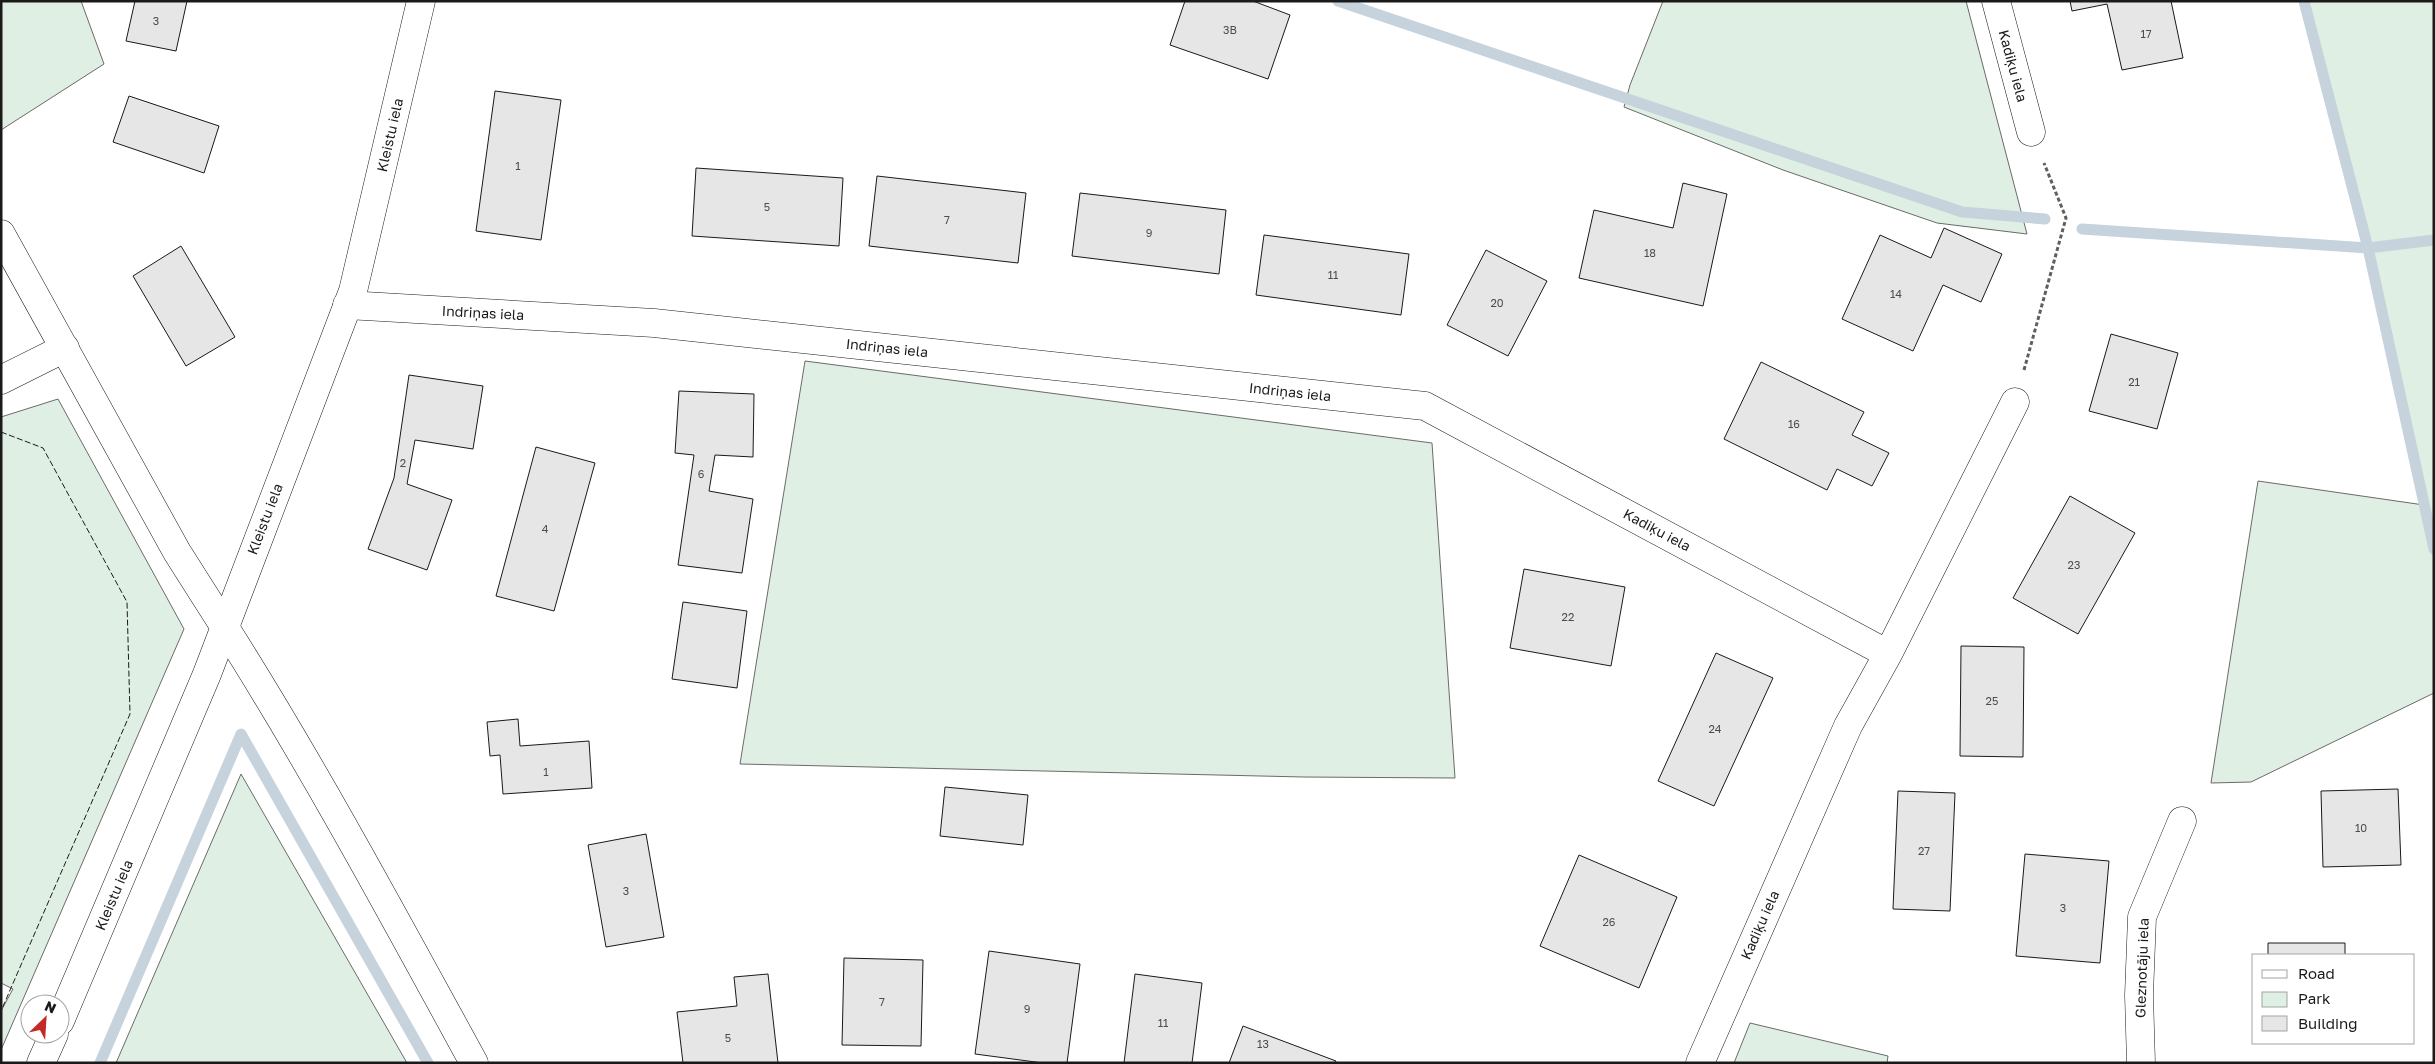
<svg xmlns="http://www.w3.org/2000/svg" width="2435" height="1064" viewBox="0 0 2435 1064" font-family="'Golos Text',sans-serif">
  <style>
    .green { fill: #e0efe3; stroke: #6a6a6a }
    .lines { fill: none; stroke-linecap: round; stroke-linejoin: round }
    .stream { stroke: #c6d2dc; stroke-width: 11 }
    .building { fill: #e6e6e6; stroke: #1a1a1a }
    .minor-casing { stroke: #1a1a1a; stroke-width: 29 }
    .tertiary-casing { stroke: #1a1a1a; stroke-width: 29 }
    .path { stroke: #5f5f5f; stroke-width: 3; stroke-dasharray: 4 2.5; stroke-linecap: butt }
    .minor { stroke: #fff; stroke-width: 28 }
    .tertiary { stroke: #fff; stroke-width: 28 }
    .fence { stroke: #1a1a1a; stroke-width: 1; stroke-dasharray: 6 2.5; stroke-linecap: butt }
    .labels { text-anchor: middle; stroke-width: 4; stroke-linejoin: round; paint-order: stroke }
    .number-label { font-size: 11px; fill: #4d4d4d }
    .street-label { font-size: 14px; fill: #1a1a1a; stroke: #fff }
  </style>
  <rect width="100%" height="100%" fill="#fff"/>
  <path class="green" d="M 1,1 L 81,1 L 104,64 L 1,130 Z
    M 1663,1 L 1966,1 L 2027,234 L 1937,223 L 1783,170 L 1624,107 L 1630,85 Z
    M 2305,1 L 2434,1 L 2434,693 L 2251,782 L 2211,783 L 2258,481 L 2424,505 L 2368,248 Z
    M 805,361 L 1432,443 L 1455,778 L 1304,777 L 740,764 Z
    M 58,399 L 184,629 L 1,1050 L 1,1011 L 13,989 L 1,983 L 1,417 Z
    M 241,774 L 407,1063 L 116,1063 Z
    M 1750,1023 L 1888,1056 L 1887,1063 L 1734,1063 Z"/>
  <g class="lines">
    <path class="stream" d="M 1338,1 L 1962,212 L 2045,219
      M 2304,1 L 2368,248 L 2434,549
      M 2082,229 L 2368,248 L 2434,240
      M 100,1063 L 241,734 L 428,1063"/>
  </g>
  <path class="building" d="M 135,1 L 187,1 L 176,51 L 126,41 Z
    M 1185,1 L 1253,1 L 1290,15 L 1268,79 L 1170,45 Z
    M 2070,1 L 2171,1 L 2183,58 L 2122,70 L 2107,4 L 2072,11 Z
    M 495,91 L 561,100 L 541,240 L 476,231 Z
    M 129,96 L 219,126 L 204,173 L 113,142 Z
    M 696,168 L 843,178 L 839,246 L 692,236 Z
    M 877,176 L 1026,193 L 1018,263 L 869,246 Z
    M 1683,183 L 1727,194 L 1703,306 L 1579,278 L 1594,210 L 1673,228 Z
    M 1080,193 L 1226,210 L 1219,274 L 1072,256 Z
    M 1944,228 L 2002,254 L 1981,302 L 1943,285 L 1913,351 L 1842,319 L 1880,235 L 1931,258 Z
    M 1264,235 L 1409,254 L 1401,315 L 1256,295 Z
    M 181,246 L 235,337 L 186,366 L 133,276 Z
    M 1486,250 L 1547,281 L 1508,356 L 1447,325 Z
    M 2111,334 L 2178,353 L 2157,429 L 2089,411 Z
    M 1761,362 L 1864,412 L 1852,435 L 1889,453 L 1872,486 L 1837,469 L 1827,490 L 1724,439 Z
    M 409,375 L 483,386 L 473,449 L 415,440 L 407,484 L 452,500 L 427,570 L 368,549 L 394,478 Z
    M 679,391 L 754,394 L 753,457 L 715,455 L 709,491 L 753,499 L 742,573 L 678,565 L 694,455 L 675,453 Z
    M 536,447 L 595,463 L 554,611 L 496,596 Z
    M 2070,496 L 2135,533 L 2078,634 L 2013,598 Z
    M 1524,569 L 1625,587 L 1611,666 L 1510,648 Z
    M 683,602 L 747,611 L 737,688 L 672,679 Z
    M 1961,646 L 2024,647 L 2023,757 L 1960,756 Z
    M 1716,653 L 1773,678 L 1714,806 L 1658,781 Z
    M 518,719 L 520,746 L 589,741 L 592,788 L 503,794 L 500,755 L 490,756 L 487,722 Z
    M 945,787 L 1028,795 L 1023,845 L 940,836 Z
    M 2398,789 L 2401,865 L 2323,867 L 2321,791 Z
    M 1898,791 L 1955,793 L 1950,911 L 1893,909 Z
    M 646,834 L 664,937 L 606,947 L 588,845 Z
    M 2025,854 L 2109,861 L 2100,963 L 2016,956 Z
    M 1579,855 L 1677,897 L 1639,988 L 1540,946 Z
    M 2268,943 L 2345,943 L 2345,955 L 2268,955 Z
    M 989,951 L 1080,964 L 1067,1063 L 1043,1063 L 975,1054 Z
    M 844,958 L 923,960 L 921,1046 L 842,1045 Z
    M 768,974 L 778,1063 L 683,1063 L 677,1012 L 737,1006 L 734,977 Z
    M 1135,974 L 1202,983 L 1192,1063 L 1124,1063 Z
    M 1243,1026 L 1336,1061 L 1335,1063 L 1229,1063 Z"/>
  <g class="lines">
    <g class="minor-casing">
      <path id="minor" d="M 1996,1 L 2031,132
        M 347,305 L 654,323 L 1425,406 L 1888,654
        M 1,380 L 65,348
        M 224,626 C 314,768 393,915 474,1063
        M 1700,1063 L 1848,726 L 1888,654 L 2015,402
        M 2141,1063 L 2139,995 L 2142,917 L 2182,821"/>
    </g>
    <g class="tertiary-casing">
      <path id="tertiary" d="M 1,234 L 177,552 L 224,626
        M 60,1021 L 207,674 L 353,291 L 421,1
        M 41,1063 L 54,1034"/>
    </g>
    <path class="path" d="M 2024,370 L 2066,218 L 2044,163"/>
    <use href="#minor" class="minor"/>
    <use href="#tertiary" class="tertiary"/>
    <path class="fence" d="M 1,432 L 43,448 L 127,602 L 130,714 L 1,1011"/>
  </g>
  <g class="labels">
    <g class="number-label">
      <text x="156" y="25">3</text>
      <text x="1230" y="34">3B</text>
      <text x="2146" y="38">17</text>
      <text x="518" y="170">1</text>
      <text x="767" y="211">5</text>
      <text x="947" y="224">7</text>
      <text x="1149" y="237">9</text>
      <text x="1650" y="257">18</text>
      <text x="1333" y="279">11</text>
      <text x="1896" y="298">14</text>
      <text x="1497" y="307">20</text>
      <text x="2134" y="386">21</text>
      <text x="1794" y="428">16</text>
      <text x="403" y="467">2</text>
      <text x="701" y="478">6</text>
      <text x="545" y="533">4</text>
      <text x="2074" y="569">23</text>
      <text x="1568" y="621">22</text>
      <text x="1992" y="705">25</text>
      <text x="1715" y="733">24</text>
      <text x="546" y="776">1</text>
      <text x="2361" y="832">10</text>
      <text x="1924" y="855">27</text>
      <text x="626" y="895">3</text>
      <text x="2063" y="912">3</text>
      <text x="1609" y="926">26</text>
      <text x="882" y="1006">7</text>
      <text x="1027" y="1013">9</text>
      <text x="1163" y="1027">11</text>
      <text x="728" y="1042">5</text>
      <text x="1263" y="1048">13</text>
    </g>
    <g class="street-label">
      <text transform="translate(2013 66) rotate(75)" y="5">Kadiķu iela</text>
      <text transform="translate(390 135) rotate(-77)" y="5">Kleistu iela</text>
      <text transform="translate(483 313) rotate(3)" y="5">Indriņas iela</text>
      <text transform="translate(887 348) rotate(6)" y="5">Indriņas iela</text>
      <text transform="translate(1290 392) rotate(6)" y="5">Indriņas iela</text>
      <text transform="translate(265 519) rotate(-69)" y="5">Kleistu iela</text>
      <text transform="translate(1657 530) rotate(28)" y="5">Kadiķu iela</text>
      <text transform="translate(114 895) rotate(-67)" y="5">Kleistu iela</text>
      <text transform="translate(1760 925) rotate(-66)" y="5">Kadiķu iela</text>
      <text transform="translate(2142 968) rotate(-88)" y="5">Gleznotāju iela</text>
    </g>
  </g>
  <rect width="2435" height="1064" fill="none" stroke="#1a1a1a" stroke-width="5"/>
  <rect x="2252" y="954" width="162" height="90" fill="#ffffff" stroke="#a3a3a3"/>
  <rect x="2262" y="970" width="25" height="8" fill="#ffffff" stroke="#a3a3a3"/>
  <text x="2298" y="979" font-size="15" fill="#1a1a1a">Road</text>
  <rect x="2262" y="992" width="25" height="15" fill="#e0efe3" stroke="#a3a3a3"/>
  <text x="2298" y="1004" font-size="15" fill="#1a1a1a">Park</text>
  <rect x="2262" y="1016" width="25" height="15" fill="#e6e6e6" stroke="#a3a3a3"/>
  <text x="2298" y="1029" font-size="15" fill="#1a1a1a">Building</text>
  <g transform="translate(45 1019) rotate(25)"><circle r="24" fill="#ffffff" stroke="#a3a3a3"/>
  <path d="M0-4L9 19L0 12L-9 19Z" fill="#c62828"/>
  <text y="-8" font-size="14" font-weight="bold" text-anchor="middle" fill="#1a1a1a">N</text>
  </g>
</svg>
